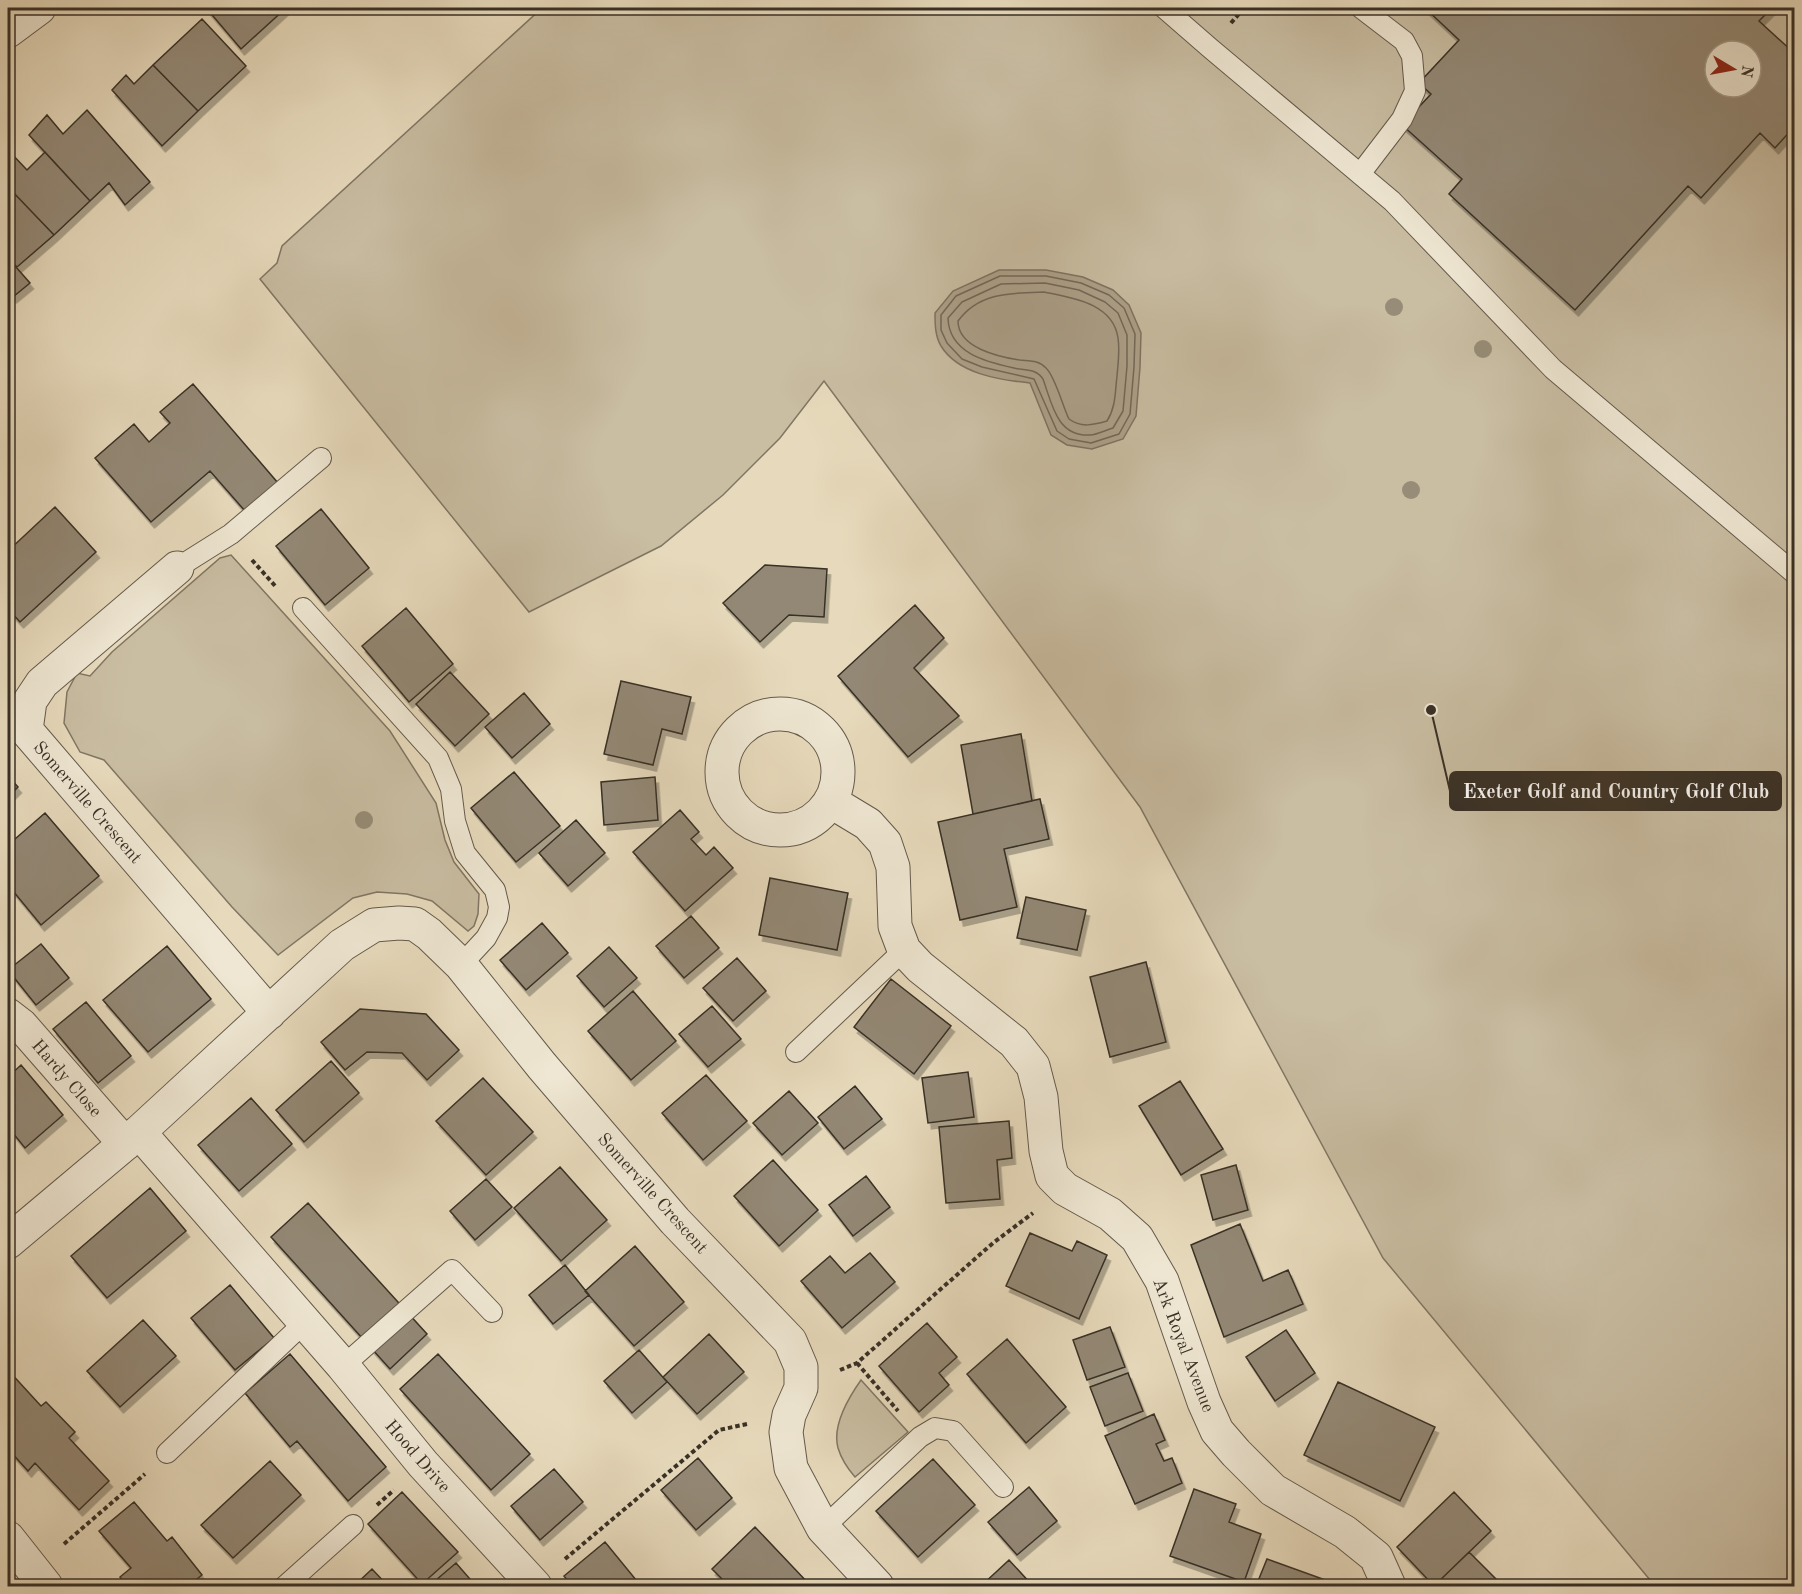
<svg xmlns="http://www.w3.org/2000/svg" width="1802" height="1594" viewBox="0 0 1802 1594" font-family="'Old Standard TT',serif">
  <style>
    .green { fill: #c9bda2; stroke: #807664; stroke-width: 1.5; fill-rule: evenodd }
    .water { fill: #aca089; stroke: #7e7361; stroke-width: 1.5 }
    .lines { fill: none; stroke-linecap: round; stroke-linejoin: round }
    .shore { stroke: #726858; stroke-width: 1.5 }
    .building { fill: #938874; stroke: #383026; stroke-width: 1.5; fill-rule: evenodd; filter: url(#shadow) }
    .lane-casing { stroke: #645a4c; stroke-width: 22 }
    .street-casing { stroke: #645a4c; stroke-width: 35 }
    .path { stroke: #383026; stroke-width: 4; stroke-dasharray: 4.5 3; stroke-linecap: butt }
    .lane { stroke: #efe7d3; stroke-width: 20 }
    .street { stroke: #efe7d3; stroke-width: 33 }
    .tree { fill: #978c77 }
    .labels { text-anchor: middle; stroke-width: 6; stroke-linejoin: round; paint-order: stroke }
    .street-label { font-size: 18px; fill: #383026; stroke: #efe7d3 }
    .leader { fill: none; stroke: #383026; stroke-width: 2 }
    .callout-dot { fill: #383026; stroke: #efe7d3; stroke-width: 2 }
    .callout { fill: #383026; stroke: #383026; stroke-width: 2 }
    .callout-label { font-size: 20px; text-anchor: middle; font-weight: bold; fill: #fff }
  </style>
  <defs>
    <filter id="shadow"><feDropShadow dx="3.5" dy="6" stdDeviation="0" flood-color="#0004"/></filter>
  </defs>
  <rect width="100%" height="100%" fill="#e7dabc"/>
  <filter id="stains"><feTurbulence type="fractalNoise" baseFrequency=".00333" numOctaves="4"/><feColorMatrix values="0 0 0 0 .2 0 0 0 0 .09 0 0 0 0 .02 0 0 0 .5 -.17"/></filter>
  <radialGradient id="worn" r=".72"><stop offset=".6" stop-color="#630" stop-opacity="0"/><stop offset="1" stop-color="#630" stop-opacity=".3"/></radialGradient>
  <path class="green" d="M 542,8 L 1794,8 L 1794,1586 L 1655,1586 L 1383,1258 L 1140,807 L 824,381 L 780,438 L 723,495 L 661,546 L 529,612 L 260,279 L 277,263 L 282,246 ZM 1715,51 L 1751,51 L 1751,87 L 1715,87 Z
    M 231,555 L 390,731 L 436,803 L 445,840 L 454,862 L 479,894 L 478,914 L 474,926 L 468,931 L 432,901 L 407,894 L 377,892 L 353,898 L 278,955 L 232,907 L 104,760 L 80,752 L 64,723 L 67,692 L 77,673 L 90,676 L 112,652 L 220,558 Z
    M 861,1380 L 908,1432 L 855,1477 C 848,1469 841,1458 838,1448 C 832,1426 849,1397 861,1380 Z"/>
  <path class="water" d="M 999,270 L 1046,270 L 1083,277 L 1113,290 L 1129,305 L 1141,333 L 1140,367 L 1136,416 L 1123,439 L 1092,449 L 1067,445 L 1051,435 L 1030,383 C 1000,380 958,374 941,346 C 935,336 935,324 935,313 L 953,291 Z"/>
  <g class="lines">
    <path class="shore" d="M 1000,276 L 1046,276 L 1081,283 L 1109,295 L 1124,308 L 1135,334 L 1134,367 L 1130,414 L 1119,434 L 1091,443 L 1069,439 L 1057,431 L 1034,379 L 982,367 L 962,359 L 947,343 L 941,330 L 941,315 L 956,296 Z
      M 1045,283 L 1079,290 L 1105,302 L 1118,313 L 1127,335 L 1127,366 L 1123,411 L 1113,428 C 1106,430 1097,435 1090,435 C 1057,437 1052,404 1043,379 C 1036,368 1025,371 1014,368 C 986,362 949,353 948,318 L 962,302 L 1001,284 Z
      M 1044,292 C 1072,298 1113,303 1118,338 C 1120,350 1118,364 1117,376 C 1115,392 1116,407 1107,421 C 1093,425 1081,428 1069,419 C 1063,407 1055,376 1046,368 C 1039,360 1030,361 1020,360 C 999,357 958,348 958,321 C 979,292 1011,293 1044,292 Z"/>
  </g>
  <path class="building" d="M 209,8 L 286,8 L 241,49 L 207,9 Z
    M 1425,8 L 1772,8 L 1759,21 L 1794,53 L 1794,127 L 1775,148 L 1760,133 L 1701,198 L 1688,186 L 1575,310 L 1449,194 L 1462,179 L 1402,125 L 1431,94 L 1419,83 L 1459,40 ZM 1715,51 L 1751,51 L 1751,87 L 1715,87 Z
    M 202,19 L 246,66 L 198,111 L 153,65 Z
    M 153,65 L 198,111 L 162,146 L 112,90 L 126,75 L 134,84 Z
    M 87,110 L 150,182 L 125,205 L 109,183 L 90,201 L 29,135 L 47,115 L 63,134 Z
    M 45,152 L 90,201 L 54,235 L 8,187 L 8,156 L 11,153 L 27,170 Z
    M 10,189 L 54,235 L 17,267 L 8,258 L 8,191 Z
    M 8,258 L 30,283 L 13,297 L 8,291 Z
    M 193,384 L 278,483 L 245,511 L 210,471 L 151,522 L 95,458 L 134,424 L 149,442 L 170,423 L 160,412 Z
    M 55,507 L 96,552 L 20,622 L 8,609 L 8,551 Z
    M 321,509 L 369,568 L 325,605 L 276,546 Z
    M 765,565 L 827,569 L 824,617 L 789,615 L 760,642 L 723,603 Z
    M 915,605 L 944,638 L 914,668 L 959,716 L 908,757 L 838,676 Z
    M 406,608 L 453,664 L 409,702 L 362,646 Z
    M 450,672 L 489,714 L 455,746 L 416,704 Z
    M 621,681 L 691,697 L 682,734 L 662,729 L 653,765 L 604,754 Z
    M 524,693 L 550,724 L 512,758 L 485,727 Z
    M 1021,734 L 1032,801 L 973,814 L 961,745 Z
    M 514,772 L 560,826 L 516,862 L 471,808 Z
    M 8,776 L 18,787 L 8,797 Z
    M 655,777 L 658,820 L 604,825 L 601,782 Z
    M 1040,799 L 1049,839 L 1004,849 L 1017,907 L 960,920 L 938,822 Z
    M 680,810 L 699,832 L 691,839 L 706,855 L 714,847 L 733,868 L 685,911 L 633,852 Z
    M 45,813 L 99,876 L 41,925 L 8,885 L 8,845 Z
    M 576,820 L 605,853 L 568,886 L 539,853 Z
    M 770,878 L 848,893 L 837,950 L 759,935 Z
    M 1026,897 L 1086,910 L 1077,950 L 1017,938 Z
    M 691,916 L 719,948 L 684,978 L 656,946 Z
    M 542,923 L 568,953 L 526,990 L 500,960 Z
    M 41,944 L 69,978 L 36,1005 L 8,970 Z
    M 167,946 L 211,999 L 148,1052 L 103,1000 Z
    M 609,947 L 637,978 L 604,1007 L 577,976 Z
    M 737,958 L 766,991 L 733,1021 L 703,988 Z
    M 1146,962 L 1166,1042 L 1110,1057 L 1090,977 Z
    M 891,979 L 951,1026 L 914,1074 L 854,1027 Z
    M 633,991 L 676,1041 L 631,1080 L 588,1031 Z
    M 86,1002 L 131,1056 L 98,1083 L 53,1029 Z
    M 712,1006 L 741,1039 L 708,1067 L 679,1034 Z
    M 360,1009 L 426,1014 L 459,1050 L 427,1080 L 402,1053 L 367,1052 L 345,1070 L 321,1042 Z
    M 331,1061 L 359,1093 L 304,1142 L 276,1110 Z
    M 21,1065 L 63,1115 L 25,1148 L 8,1127 L 8,1077 Z
    M 968,1072 L 974,1117 L 928,1123 L 922,1078 Z
    M 706,1075 L 747,1121 L 703,1160 L 662,1113 Z
    M 483,1078 L 533,1132 L 486,1175 L 436,1121 Z
    M 1180,1081 L 1223,1149 L 1181,1175 L 1139,1106 Z
    M 855,1086 L 882,1119 L 844,1149 L 818,1117 Z
    M 789,1091 L 818,1123 L 782,1155 L 753,1123 Z
    M 251,1098 L 292,1144 L 239,1191 L 198,1145 Z
    M 1009,1121 L 1012,1158 L 997,1160 L 1000,1199 L 946,1203 L 939,1127 Z
    M 773,1160 L 818,1210 L 779,1246 L 734,1196 Z
    M 1236,1165 L 1248,1210 L 1213,1220 L 1201,1175 Z
    M 560,1167 L 607,1220 L 561,1261 L 514,1208 Z
    M 866,1176 L 890,1207 L 853,1236 L 829,1205 Z
    M 486,1179 L 512,1207 L 475,1240 L 450,1211 Z
    M 150,1188 L 186,1231 L 107,1298 L 71,1256 Z
    M 308,1203 L 427,1334 L 390,1369 L 271,1237 Z
    M 1240,1224 L 1263,1281 L 1288,1270 L 1303,1304 L 1224,1337 L 1191,1245 Z
    M 1030,1233 L 1072,1251 L 1077,1241 L 1107,1255 L 1079,1319 L 1006,1286 Z
    M 635,1246 L 684,1302 L 634,1346 L 585,1291 Z
    M 870,1253 L 895,1282 L 842,1328 L 801,1281 L 830,1256 L 845,1273 Z
    M 565,1265 L 589,1295 L 553,1324 L 529,1295 Z
    M 230,1285 L 274,1338 L 235,1370 L 191,1318 Z
    M 143,1320 L 176,1356 L 120,1407 L 87,1371 Z
    M 927,1323 L 957,1357 L 939,1373 L 949,1385 L 919,1412 L 879,1366 Z
    M 1110,1327 L 1125,1367 L 1087,1380 L 1073,1340 Z
    M 1286,1330 L 1315,1373 L 1275,1401 L 1246,1357 Z
    M 709,1334 L 744,1372 L 697,1414 L 663,1377 Z
    M 1007,1339 L 1066,1407 L 1026,1443 L 967,1374 Z
    M 639,1350 L 667,1382 L 632,1413 L 604,1381 Z
    M 290,1354 L 386,1467 L 348,1501 L 297,1441 L 290,1447 L 245,1393 Z
    M 438,1354 L 530,1454 L 491,1490 L 400,1389 Z
    M 8,1370 L 41,1406 L 46,1402 L 75,1432 L 69,1438 L 109,1481 L 79,1510 L 35,1463 L 28,1471 L 8,1449 Z
    M 1128,1373 L 1143,1411 L 1105,1426 L 1090,1387 Z
    M 1338,1382 L 1435,1427 L 1400,1501 L 1304,1455 Z
    M 1154,1414 L 1165,1440 L 1156,1444 L 1164,1461 L 1172,1458 L 1182,1483 L 1135,1504 L 1105,1436 Z
    M 698,1458 L 732,1498 L 696,1530 L 661,1490 Z
    M 933,1459 L 975,1505 L 918,1557 L 876,1511 Z
    M 270,1461 L 301,1495 L 233,1558 L 201,1525 Z
    M 554,1469 L 583,1502 L 540,1540 L 511,1506 Z
    M 1029,1487 L 1057,1521 L 1017,1555 L 988,1522 Z
    M 1194,1489 L 1236,1504 L 1229,1522 L 1261,1534 L 1244,1582 L 1170,1556 Z
    M 402,1492 L 458,1552 L 422,1584 L 368,1524 Z
    M 1454,1492 L 1491,1531 L 1434,1586 L 1397,1547 Z
    M 134,1502 L 167,1541 L 172,1537 L 202,1575 L 197,1579 L 203,1586 L 128,1586 L 120,1577 L 131,1568 L 99,1531 Z
    M 755,1527 L 810,1585 L 808,1586 L 729,1586 L 712,1569 Z
    M 605,1542 L 641,1586 L 572,1586 L 564,1576 Z
    M 1469,1552 L 1503,1586 L 1434,1586 Z
    M 1267,1559 L 1342,1586 L 1256,1586 Z
    M 1009,1560 L 1033,1586 L 981,1586 Z
    M 456,1563 L 476,1586 L 429,1586 Z
    M 372,1569 L 388,1586 L 354,1586 Z"/>
  <g class="lines">
    <g class="lane-casing">
      <path id="lane" d="M 1164,8 L 1210,48 L 1392,201 L 1553,369 L 1794,573
        M 1360,174 L 1402,119 L 1415,91 L 1412,56 L 1404,41 L 1361,8
        M 177,568 L 231,534 L 321,458
        M 303,608 L 438,758 L 451,789 L 455,821 L 465,853 L 495,890 L 499,907 L 497,918 L 486,938 L 461,965
        M 796,1052 L 904,950
        M 343,1366 L 452,1270 L 492,1312
        M 167,1453 L 305,1322
        M 823,1528 L 920,1437 L 935,1428 L 953,1431 L 1003,1487
        M 285,1586 L 353,1525"/>
    </g>
    <g class="street-casing">
      <path id="street" d="M 8,31 L 39,8
        M 177,568 L 42,683 L 30,701 L 26,730 L 269,1013
        M722 772a58 58 0 1 1 116 0a58 58 0 1 1-116 0Z
        M 830,801 L 868,824 L 885,843 L 893,867 L 895,926 L 904,950 L 920,967 L 1014,1042 L 1033,1066 L 1041,1097 L 1046,1151 L 1052,1176 L 1065,1189 L 1110,1214 L 1137,1238 L 1162,1281 L 1204,1402 L 1217,1431 L 1236,1453 L 1273,1490 L 1345,1532 L 1376,1557 L 1389,1586
        M 8,1015 L 21,1025 L 125,1144
        M 139,1132 L 343,1366 L 423,1464 L 535,1586
        M 8,1242 L 139,1132 L 342,945 L 374,925 L 399,923 L 415,924 L 429,934 L 461,965 L 542,1066 L 675,1221 L 790,1341 L 801,1367 L 801,1388 L 789,1415 L 786,1432 L 791,1468 L 823,1528 L 877,1586
        M 8,1538 L 46,1586"/>
    </g>
    <path class="path" d="M 1231,23 L 1244,8
      M 252,560 L 277,588
      M 857,1363 L 898,1411
      M 840,1370 L 857,1363 L 993,1243 L 1033,1213
      M 377,1505 L 394,1490
      M 64,1544 L 145,1474
      M 565,1559 L 719,1430 L 747,1424"/>
    <use href="#lane" class="lane"/>
    <use href="#street" class="street"/>
  </g>
  <g class="tree">
    <circle cx="1394" cy="307" r="9"/>
    <circle cx="1483" cy="349" r="9"/>
    <circle cx="1411" cy="490" r="9"/>
    <circle cx="364" cy="820" r="9"/>
  </g>
  <g class="labels">
    <g class="street-label">
      <text transform="translate(88 802) rotate(49)" y="6">Somerville Crescent</text>
      <text transform="translate(67 1078) rotate(49)" y="6">Hardy Close</text>
      <text transform="translate(653 1193) rotate(48)" y="6">Somerville Crescent</text>
      <text transform="translate(1184 1345) rotate(69)" y="6">Ark Royal Avenue</text>
      <text transform="translate(418 1456) rotate(49)" y="6">Hood Drive</text>
    </g>
  </g>
  <path class="leader" d="M1431 710L1450 791"/>
  <circle class="callout-dot" cx="1431" cy="710" r="6"/>
  <rect class="callout" x="1450" y="772" width="331" height="38" rx="6"/>
  <g class="callout-label">
    <text x="1616" y="798">Exeter Golf and Country Golf Club</text>
  </g>
  <rect width="1802" height="1594" fill="none" stroke="#e7dabc" stroke-width="30"/>
  <rect x="9" y="9" width="1784" height="1576" fill="none" stroke="#383026" stroke-width="3"/>
  <rect x="15" y="15" width="1772" height="1564" fill="none" stroke="#383026" stroke-width="1.5"/>
  <g transform="translate(1733 69) rotate(100)"><circle r="28" fill="#efe7d3" stroke="#a69e8e" stroke-width="1.5"/>
  <path d="M0-4.5L10 22L0 15L-10 22Z" fill="#8f2418"/>
  <text y="-9" font-size="16" font-weight="bold" text-anchor="middle" fill="#383026">N</text>
  </g>
  <rect width="100%" height="100%" filter="url(#stains)"/>
  <rect width="100%" height="100%" fill="url(#worn)"/>
</svg>
